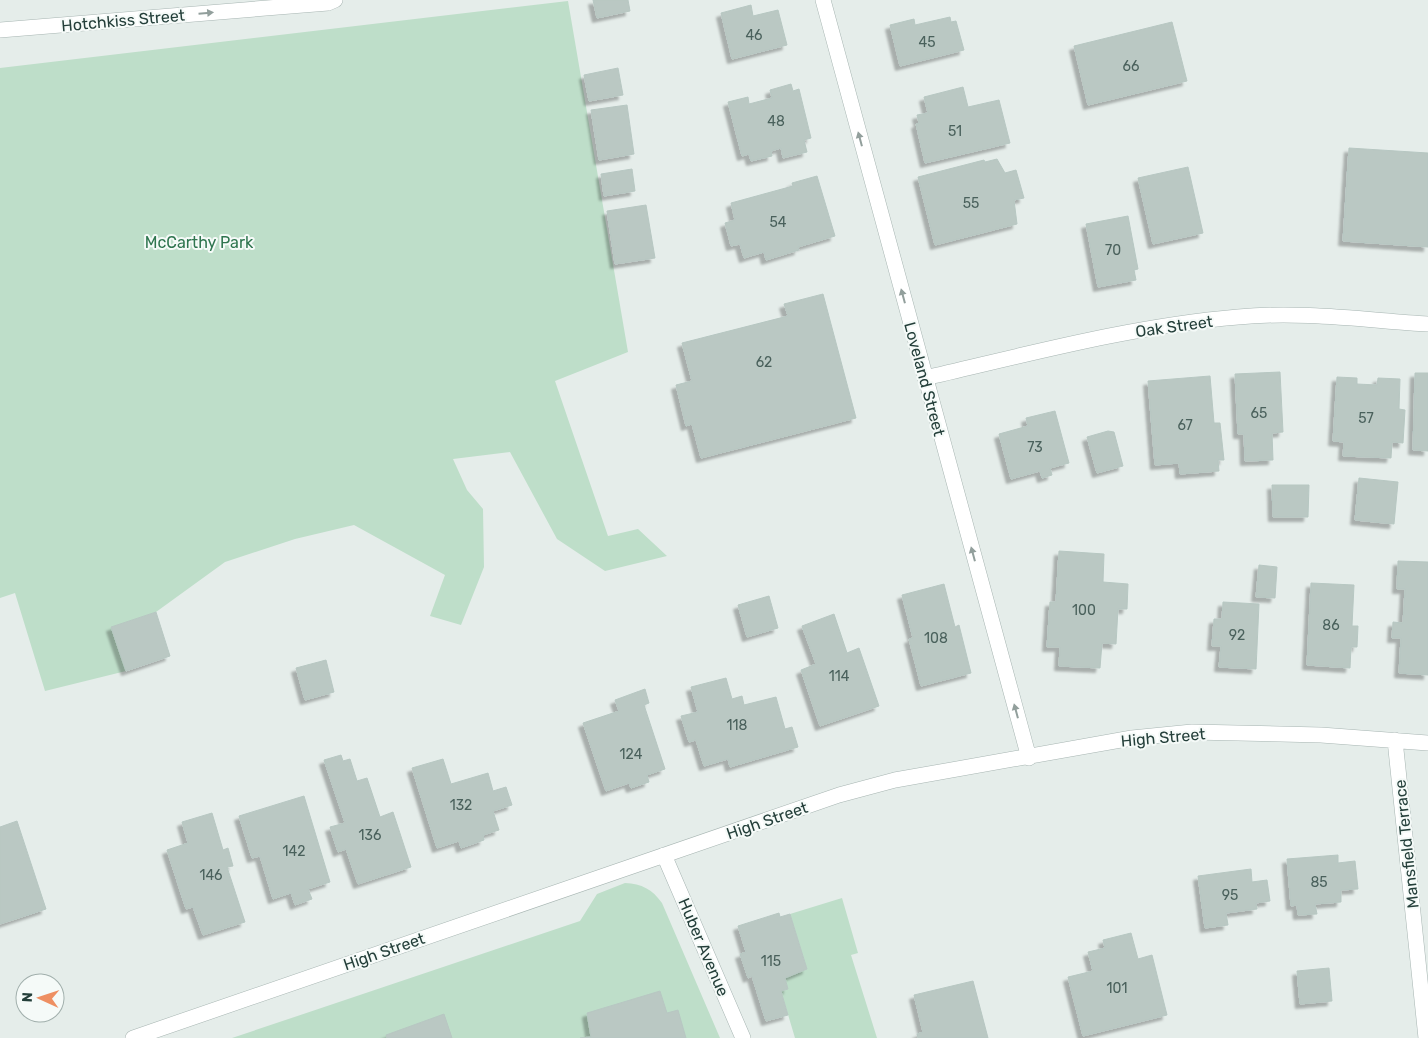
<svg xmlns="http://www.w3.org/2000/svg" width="1428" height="1038" viewBox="0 0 1428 1038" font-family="Rubik,sans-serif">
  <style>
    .green { fill: #bedec9 }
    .building { fill: #bac8c3; stroke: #b7c7c2; filter: url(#shadow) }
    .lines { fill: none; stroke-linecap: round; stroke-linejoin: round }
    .minor-casing { stroke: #a7b5b2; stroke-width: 16 }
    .minor { stroke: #fff; stroke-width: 15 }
    .oneway { fill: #929f9c }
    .labels { text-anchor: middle; stroke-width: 4; stroke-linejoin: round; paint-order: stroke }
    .number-label { font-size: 14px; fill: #4a615c }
    .street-label { font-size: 16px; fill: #243f3a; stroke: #f5faf8 }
    .park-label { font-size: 16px; fill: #2f754f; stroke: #f5faf8 }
  </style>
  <defs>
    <filter id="shadow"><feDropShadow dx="-4.5" dy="4.5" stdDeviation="1" flood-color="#0004"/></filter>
  </defs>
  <rect width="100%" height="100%" fill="#e5edea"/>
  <path class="green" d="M 568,1 L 628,352 L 555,381 L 608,536 L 638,529 L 667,556 L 605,571 L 557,539 L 510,452 L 453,459 L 467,490 L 483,509 L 484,567 L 461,625 L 430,616 L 445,575 L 354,525 L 295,539 L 225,562 L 156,612 L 112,627 L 126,671 L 45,691 L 15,593 L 0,598 L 0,68 Z
    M 625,883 C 642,884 652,889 662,903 L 720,1038 L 232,1038 L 580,921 L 597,894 Z
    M 842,898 L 858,953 L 851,955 L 877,1038 L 795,1038 L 781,991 L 788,989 L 785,978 L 807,969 L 790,914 Z"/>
  <path class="building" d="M 593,0 L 628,0 L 630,11 L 597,18 Z
    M 751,5 L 753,16 L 778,10 L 787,45 L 732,59 L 721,13 Z
    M 950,17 L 951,22 L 956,21 L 964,50 L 900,66 L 890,25 L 914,19 L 915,25 Z
    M 1172,22 L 1187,81 L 1088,105 L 1074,46 Z
    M 618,68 L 623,95 L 589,101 L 584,75 Z
    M 791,84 L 793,91 L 799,89 L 811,138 L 804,140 L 807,152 L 783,158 L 781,148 L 771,151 L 772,156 L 751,161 L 749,154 L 742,156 L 728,102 L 748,97 L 749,104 L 772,98 L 770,90 Z
    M 963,87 L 968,107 L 999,100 L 1010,143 L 925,163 L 916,124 L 919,123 L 917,115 L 928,113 L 924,97 Z
    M 627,105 L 634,154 L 599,160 L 591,110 Z
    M 1349,148 L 1428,153 L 1428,247 L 1343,241 Z
    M 997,159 L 1005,173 L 1016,170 L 1024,198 L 1014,200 L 1017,224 L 935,245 L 918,177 L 984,160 L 985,162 Z
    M 1188,167 L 1203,233 L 1153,244 L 1138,178 Z
    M 632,169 L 635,191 L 604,196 L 601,174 Z
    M 817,176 L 835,236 L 798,247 L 799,250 L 766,260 L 764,252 L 744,258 L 740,244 L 731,246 L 725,223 L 735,220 L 731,203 L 793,186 L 792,183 Z
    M 646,205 L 655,258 L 615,264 L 607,211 Z
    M 1128,216 L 1138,269 L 1134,270 L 1136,280 L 1098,287 L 1086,224 Z
    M 823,294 L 856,418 L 701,458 L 692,424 L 686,426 L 676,385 L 692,381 L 682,343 L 788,316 L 784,304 Z
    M 1280,372 L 1283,432 L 1272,433 L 1273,460 L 1245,461 L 1244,434 L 1238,434 L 1235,374 Z
    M 1415,373 L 1428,373 L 1428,451 L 1413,450 Z
    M 1210,376 L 1214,423 L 1220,423 L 1224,460 L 1218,460 L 1219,471 L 1180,474 L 1179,463 L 1155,465 L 1148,381 Z
    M 1337,377 L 1357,378 L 1357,384 L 1377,385 L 1378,378 L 1400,379 L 1399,409 L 1405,410 L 1403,443 L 1392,442 L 1391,458 L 1343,456 L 1344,442 L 1333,441 Z
    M 1055,411 L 1069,463 L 1050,468 L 1052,475 L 1042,478 L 1040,471 L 1011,479 L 999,434 L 1028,426 L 1026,418 Z
    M 1108,431 L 1114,432 L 1123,466 L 1097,473 L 1087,437 Z
    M 1359,478 L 1398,482 L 1394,524 L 1355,520 Z
    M 1272,485 L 1309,485 L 1308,517 L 1273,517 Z
    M 1059,551 L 1104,554 L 1103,582 L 1128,584 L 1127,609 L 1118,609 L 1116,644 L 1102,643 L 1100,668 L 1059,666 L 1060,647 L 1047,647 L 1050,602 L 1056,602 Z
    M 1398,561 L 1428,562 L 1428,675 L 1399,673 L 1401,638 L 1392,638 L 1393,622 L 1403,623 L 1405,589 L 1397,589 Z
    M 1259,565 L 1277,567 L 1275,598 L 1256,597 Z
    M 1311,583 L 1354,585 L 1352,626 L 1358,626 L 1357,647 L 1351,647 L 1350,668 L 1307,665 Z
    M 944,584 L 955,627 L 959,625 L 971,673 L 921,686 L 909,639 L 913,638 L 902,595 Z
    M 769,596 L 778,628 L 747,637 L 738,605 Z
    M 1223,602 L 1259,604 L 1256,669 L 1219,667 L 1221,646 L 1212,646 L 1214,619 L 1222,619 Z
    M 156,612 L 170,656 L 126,671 L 111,627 Z
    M 834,614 L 847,653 L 859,648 L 879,706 L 820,726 L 801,670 L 816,664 L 802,626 Z
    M 326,660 L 334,692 L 305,700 L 296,668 Z
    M 726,678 L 732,699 L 742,696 L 744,705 L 776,697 L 785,729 L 792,727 L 798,747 L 730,767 L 728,759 L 704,766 L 696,740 L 689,742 L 681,716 L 698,712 L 691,687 Z
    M 645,689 L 649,703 L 644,705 L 665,769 L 647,775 L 649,782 L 631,788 L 629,783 L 606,791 L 583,723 L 619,711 L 615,700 Z
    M 341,755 L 343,761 L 350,759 L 357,781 L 367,778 L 380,817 L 393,812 L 411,867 L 358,884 L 346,849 L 338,852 L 330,827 L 345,823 L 324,760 Z
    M 443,759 L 451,784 L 488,773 L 493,791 L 506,787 L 512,805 L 493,811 L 499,830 L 483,835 L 484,840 L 461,848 L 459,841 L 437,848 L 412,768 Z
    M 304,796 L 330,882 L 308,889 L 312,899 L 295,905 L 291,893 L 273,899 L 260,856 L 252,858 L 239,816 Z
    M 212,813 L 223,850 L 228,848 L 233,866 L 227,867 L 245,922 L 203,935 L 193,907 L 186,909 L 167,850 L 188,843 L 182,822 Z
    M 17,821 L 46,909 L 0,924 L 0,827 Z
    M 1338,855 L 1338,863 L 1355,861 L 1358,889 L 1341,890 L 1341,902 L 1315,904 L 1317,914 L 1298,915 L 1297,905 L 1291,906 L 1287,859 Z
    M 1251,869 L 1252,882 L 1267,880 L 1270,901 L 1256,903 L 1257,909 L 1226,913 L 1228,925 L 1205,928 L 1198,876 Z
    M 779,913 L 780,917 L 790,914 L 807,969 L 785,978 L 788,989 L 781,991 L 788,1015 L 766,1021 L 752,976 L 748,978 L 740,954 L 746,952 L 738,926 Z
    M 1131,933 L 1138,959 L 1152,955 L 1167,1015 L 1083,1036 L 1068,977 L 1093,971 L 1088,952 L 1105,948 L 1103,940 Z
    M 1329,968 L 1332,1001 L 1300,1004 L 1297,971 Z
    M 973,981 L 988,1038 L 918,1038 L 917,1034 L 923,1032 L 914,995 Z
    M 660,991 L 667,1013 L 678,1010 L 686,1038 L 580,1038 L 591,1037 L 587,1013 Z
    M 444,1014 L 452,1038 L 387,1038 L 386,1035 Z"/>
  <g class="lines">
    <g class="minor-casing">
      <path id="minor" d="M 823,0 L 1029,758
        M 0,30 L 328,3 L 335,0
        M 925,378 C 1029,354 1132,326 1238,317 C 1301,311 1365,320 1428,324
        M 1395,740 L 1426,1038
        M 664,855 L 743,1038
        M 133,1038 L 839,795 L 895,780 L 1132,738 L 1192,732 L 1321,735 L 1428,743"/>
    </g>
    <use href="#minor" class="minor"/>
  </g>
  <defs><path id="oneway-solid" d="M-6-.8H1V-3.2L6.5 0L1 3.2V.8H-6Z" transform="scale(1.25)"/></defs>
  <g class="oneway">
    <use href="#oneway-solid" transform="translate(206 13) rotate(-5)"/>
    <use href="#oneway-solid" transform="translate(860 139) rotate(-105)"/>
    <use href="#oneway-solid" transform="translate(903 296) rotate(-105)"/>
    <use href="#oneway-solid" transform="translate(973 554) rotate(-105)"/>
    <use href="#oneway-solid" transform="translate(1016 711) rotate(-105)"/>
  </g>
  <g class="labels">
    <g class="number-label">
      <text x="754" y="40">46</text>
      <text x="927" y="47">45</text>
      <text x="1131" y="71">66</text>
      <text x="776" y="126">48</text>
      <text x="955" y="136">51</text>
      <text x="971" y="208">55</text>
      <text x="778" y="227">54</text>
      <text x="1113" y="255">70</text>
      <text x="764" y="367">62</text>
      <text x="1259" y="418">65</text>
      <text x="1366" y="423">57</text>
      <text x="1185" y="430">67</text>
      <text x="1035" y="452">73</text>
      <text x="1084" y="615">100</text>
      <text x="1331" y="630">86</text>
      <text x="1237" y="640">92</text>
      <text x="936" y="643">108</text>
      <text x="839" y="681">114</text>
      <text x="737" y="730">118</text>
      <text x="631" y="759">124</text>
      <text x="461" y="810">132</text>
      <text x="370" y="840">136</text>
      <text x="294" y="856">142</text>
      <text x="211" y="880">146</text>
      <text x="1319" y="887">85</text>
      <text x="1230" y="900">95</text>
      <text x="771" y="966">115</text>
      <text x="1117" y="993">101</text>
    </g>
    <g class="street-label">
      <text transform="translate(123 20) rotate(-5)" y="6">Hotchkiss Street</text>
      <text transform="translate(1174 326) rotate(-8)" y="6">Oak Street</text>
      <text transform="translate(925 379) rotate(75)" y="6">Loveland Street</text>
      <text transform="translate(1163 737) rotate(-5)" y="6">High Street</text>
      <text transform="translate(767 820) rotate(-19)" y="6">High Street</text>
      <text transform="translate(1406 844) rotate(-96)" y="6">Mansfield Terrace</text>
      <text transform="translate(704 947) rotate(67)" y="6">Huber Avenue</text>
      <text transform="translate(384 951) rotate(-19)" y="6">High Street</text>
    </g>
    <g class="park-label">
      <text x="199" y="248">McCarthy Park</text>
    </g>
  </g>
  <g transform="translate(40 998) rotate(273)"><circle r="24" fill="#f5faf8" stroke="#a1afac"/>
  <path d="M0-4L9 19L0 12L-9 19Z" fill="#ee8f62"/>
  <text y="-8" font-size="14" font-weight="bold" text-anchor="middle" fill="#243f3a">N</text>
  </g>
</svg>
